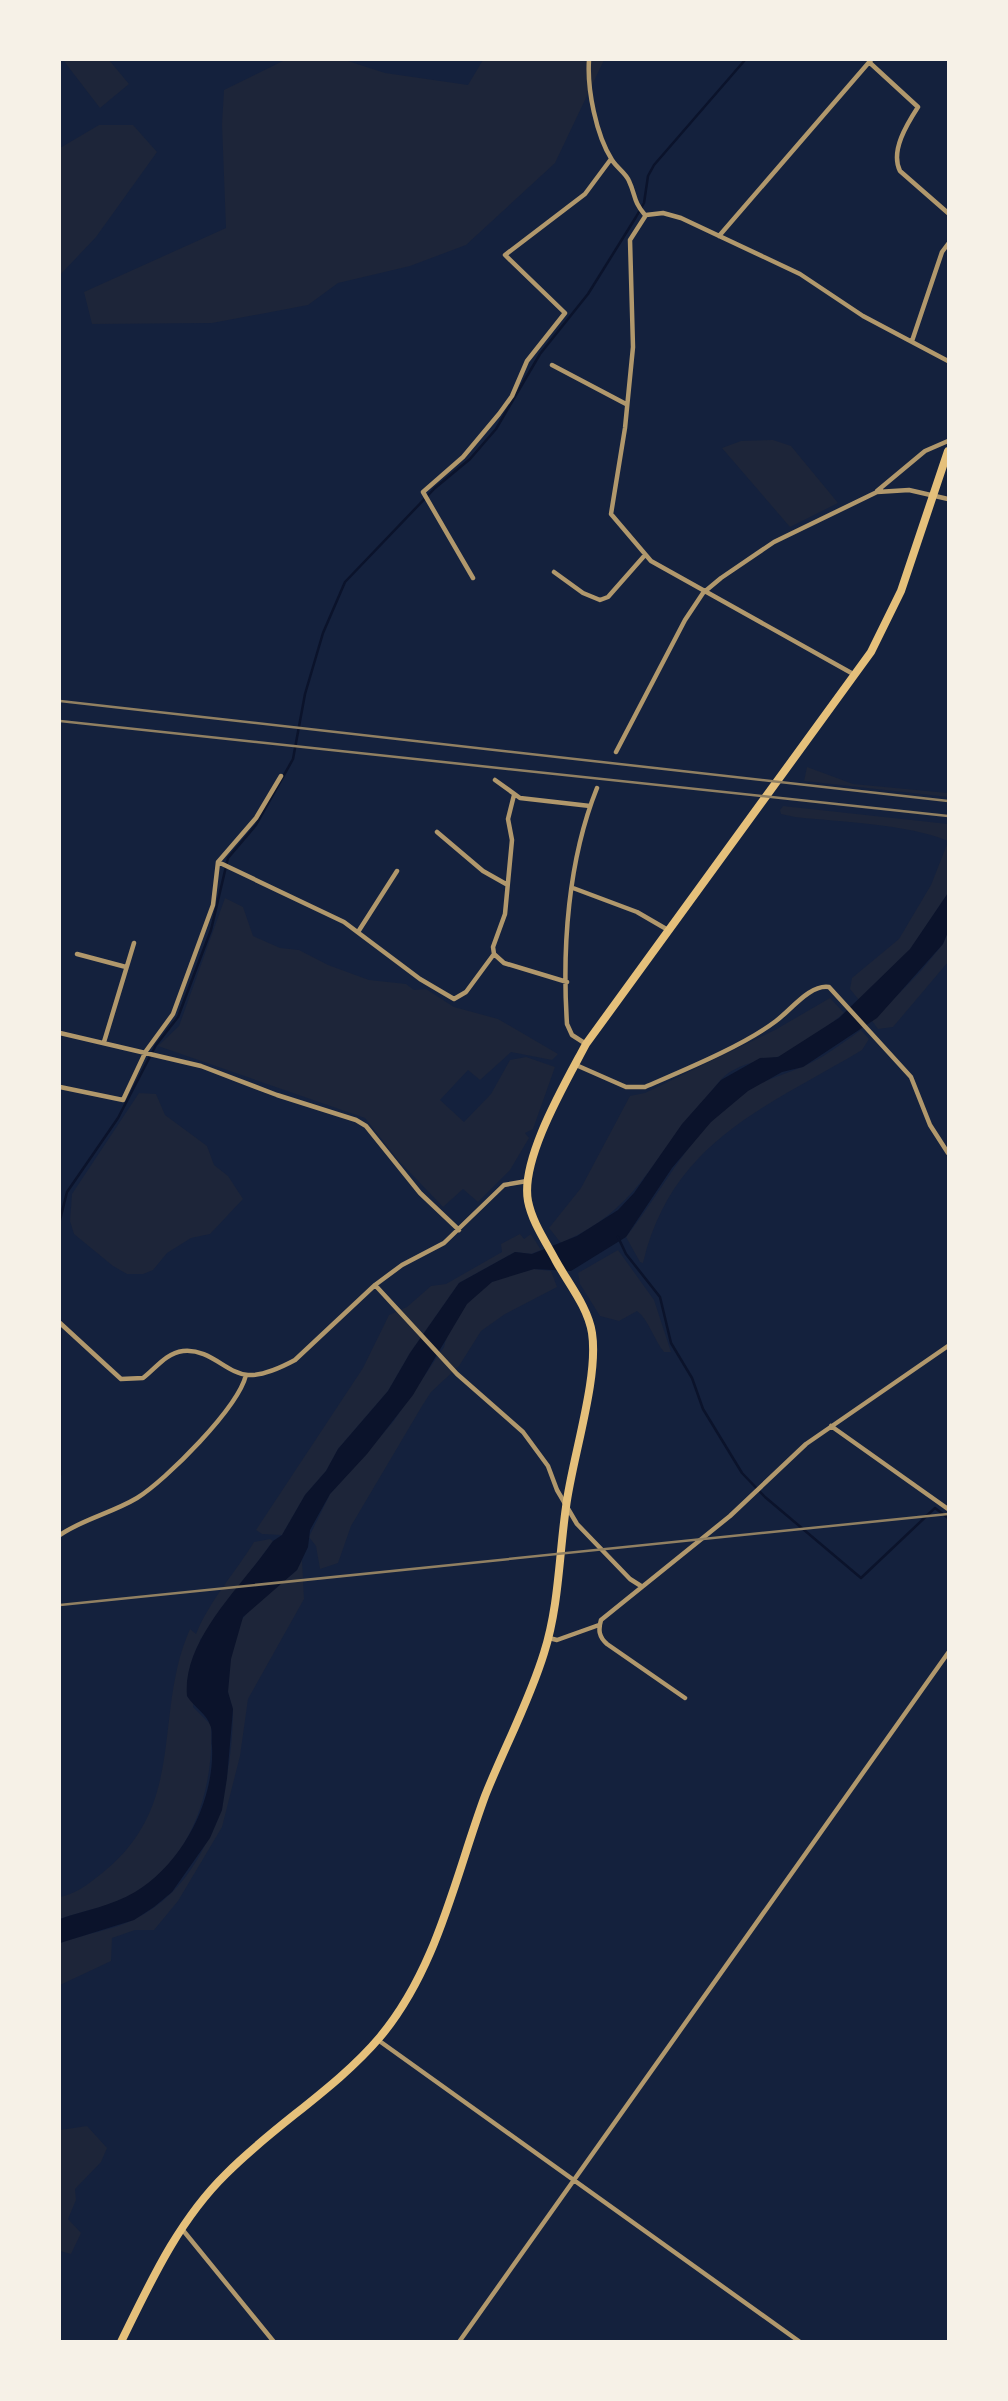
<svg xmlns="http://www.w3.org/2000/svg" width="1008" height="2401" viewBox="0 0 1008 2401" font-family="'Playfair Display',serif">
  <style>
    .green { fill: #1d2539 }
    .water { fill: #0b132b }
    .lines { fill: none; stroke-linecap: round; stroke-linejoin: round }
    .stream { stroke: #0b132b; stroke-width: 2.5 }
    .minor { stroke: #b1986c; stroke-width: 4.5 }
    .primary { stroke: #e5c07b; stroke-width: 8 }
    .rail { stroke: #918062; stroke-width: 2.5 }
  </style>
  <rect width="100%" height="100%" fill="#14213d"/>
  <path class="green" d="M 63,60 L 109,60 L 129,84 L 100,108 Z
    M 285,60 L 345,60 L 385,73 L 468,85 L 483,60 L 604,60 L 555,163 L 466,245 L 410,266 L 338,283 L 308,305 L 212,323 L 92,324 L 84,292 L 226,228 L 222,124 L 224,90 Z
    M 99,125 L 133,125 L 157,152 L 96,237 L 60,275 L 60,148 Z
    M 773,440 L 791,446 L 838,503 L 790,527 L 722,448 L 741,441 Z
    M 807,767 L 853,784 L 948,793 L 948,797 L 804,781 Z
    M 783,806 L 948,824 L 948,841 C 909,824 839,822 795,817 L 781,814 L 780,810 Z
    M 948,842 L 948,893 L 910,950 L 859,1000 L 850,989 L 852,978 L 899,939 L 931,885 Z
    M 225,898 L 243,907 L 253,936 L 280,948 L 299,950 L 328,965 L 369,980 L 406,984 L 414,990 L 426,989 L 454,1007 L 498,1019 L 558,1054 L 552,1060 L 511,1052 L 480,1080 L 468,1070 L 440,1100 L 464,1122 L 491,1094 L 510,1060 L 526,1057 L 555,1067 L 533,1129 L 525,1133 L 529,1138 L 510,1170 L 478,1202 L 463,1189 L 443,1207 L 398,1160 L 365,1118 L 158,1046 L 179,1026 Z
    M 948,932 L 948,962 L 893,1027 L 878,1029 L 872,1021 L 920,972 L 943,944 Z
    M 830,998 L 844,1013 C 831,1024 793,1053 777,1057 C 759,1061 743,1063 727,1074 C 717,1082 711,1093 702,1102 C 650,1160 638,1210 561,1243 L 549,1228 L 581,1188 L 630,1096 L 645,1093 L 775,1030 Z
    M 861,1030 L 869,1039 L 862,1050 C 765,1108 672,1141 643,1263 L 640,1262 L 626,1237 C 667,1185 690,1130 748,1090 C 765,1079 784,1075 802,1067 C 822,1059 844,1042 861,1030 Z
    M 139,1093 L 156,1094 L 165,1115 L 207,1146 L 214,1165 L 228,1176 L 243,1199 L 210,1234 L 191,1238 L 167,1253 L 153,1270 L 143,1274 L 127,1274 L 113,1266 L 74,1234 L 70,1221 L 72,1194 Z
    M 520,1234 L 524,1239 L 531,1234 L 541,1250 L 531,1254 L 515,1252 L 459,1283 L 410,1353 L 388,1391 L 338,1449 L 326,1471 L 305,1495 L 282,1535 L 262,1534 L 256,1530 L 363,1368 L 389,1315 L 407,1307 L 431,1286 L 446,1284 L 502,1252 L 501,1244 Z
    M 618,1250 L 654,1300 L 671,1352 L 664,1352 C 654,1340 649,1320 637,1311 L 619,1321 L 600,1316 L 580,1284 L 578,1273 Z
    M 534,1269 L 551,1271 L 557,1287 L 505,1314 L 481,1331 L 459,1366 L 431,1392 L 422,1406 L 351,1526 L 338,1563 L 320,1569 L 316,1546 L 309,1537 L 330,1494 L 393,1422 L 444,1347 C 450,1324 469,1295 490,1283 C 503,1276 520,1273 534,1269 Z
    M 270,1539 L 273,1541 L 200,1640 L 193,1707 L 211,1725 C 215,1794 187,1875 116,1902 C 98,1909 78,1912 60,1919 L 60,1897 C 76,1894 88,1884 101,1874 C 189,1805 152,1715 190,1629 L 196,1634 C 210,1600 235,1573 254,1542 Z
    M 302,1560 L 304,1599 L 248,1699 L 240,1756 L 222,1827 L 178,1901 L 154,1930 L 135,1930 L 112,1938 L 111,1961 L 60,1985 L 60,1943 C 84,1934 113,1930 135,1919 C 209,1883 232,1788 233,1713 C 233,1705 229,1700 228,1692 C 226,1671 232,1638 242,1620 C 247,1609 285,1581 297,1570 Z
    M 87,2126 L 107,2148 L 101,2162 L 75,2189 L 76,2200 L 68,2219 L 81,2233 L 71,2254 L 60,2251 L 60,2130 Z"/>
  <path class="water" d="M 948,893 L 948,932 L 943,944 L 877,1018 L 803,1067 L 782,1072 L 748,1091 L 711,1122 L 672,1168 L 626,1237 L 571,1271 L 534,1269 L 492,1282 L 467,1304 L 413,1395 L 367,1454 L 330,1494 L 310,1530 L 308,1547 L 297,1570 L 243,1617 L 231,1659 L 228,1692 L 233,1709 L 227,1778 L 222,1810 L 210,1838 L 172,1892 L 154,1907 L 134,1920 L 60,1943 L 60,1919 C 85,1910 112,1906 135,1892 C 182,1864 215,1801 212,1746 C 211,1740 213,1730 210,1725 C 207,1714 193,1706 187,1696 C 182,1639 243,1585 273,1541 L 282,1535 L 305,1495 L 326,1471 L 338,1449 L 388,1391 L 410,1353 L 459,1283 L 515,1252 L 532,1254 L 577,1236 L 618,1210 L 634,1193 L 682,1124 L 721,1080 L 760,1058 L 778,1057 L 839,1018 L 910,949 Z"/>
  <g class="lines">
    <path class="stream" d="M 60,1220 L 67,1192 L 118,1118 L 156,1045 L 178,1017 L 211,930 L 228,858 L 256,825 L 293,759 L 305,694 L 323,633 L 345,582 L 435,488 L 470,459 L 496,429 L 540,354 L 588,294 L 636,217 L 644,203 L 648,176 L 654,165 L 745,60
      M 618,1237 L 626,1254 L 660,1297 L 671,1343 L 692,1378 L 703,1409 L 742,1473 L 765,1497 L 861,1578 L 935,1508 L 948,1518
      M 60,1328 L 60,1475"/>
    <path class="minor" d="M 589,60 C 587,89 596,135 612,160 C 617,168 626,173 629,181 C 636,196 633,201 645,215
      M 869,62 L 918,107 C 907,124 890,151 900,171 L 948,213
      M 646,215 L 630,240 L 633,347 L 625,428 L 611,514 L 651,561 L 855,675
      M 646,215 L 663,213 L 681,218 L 800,274 L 863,316 L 948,361
      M 719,236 L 871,60
      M 912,341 L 942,252 L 948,244
      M 552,365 L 626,404
      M 877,491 L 925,451 L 948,441
      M 554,572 L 583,593 L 600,600 L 608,597 L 645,555
      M 473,578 L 423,492 L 463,457 L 499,414 L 512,396 L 527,361 L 565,313 L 505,255 L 585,194 L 611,159
      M 616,752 L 685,620 L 703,593 L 721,578 L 774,542 L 877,492 L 909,490 L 948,499
      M 495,780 L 520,798 L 590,806
      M 514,795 L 508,819 L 512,840 L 505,914 L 493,947 L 494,954 L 504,963 L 567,982
      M 437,832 L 483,871 L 506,884
      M 218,862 L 344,922 L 420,979 L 454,999 L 466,992 L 494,954
      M 573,888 L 637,912 L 668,930
      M 358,932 L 397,871
      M 77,954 L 126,967
      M 60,1033 L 201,1066 L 277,1095 L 356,1120 L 366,1126 L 420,1193 L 459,1230
      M 104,1042 L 134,943
      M 586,1044 L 572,1035 L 567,1024 C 562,948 568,860 597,788
      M 576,1065 L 626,1087 L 645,1087 C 684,1070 743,1046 776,1021 C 791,1010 810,984 829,987 L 911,1077 L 930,1125 L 948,1153
      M 60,1087 L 123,1100 L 146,1051 L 173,1014 L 213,905 L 218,862 L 256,818 L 281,776
      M 375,1285 L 457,1374 L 523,1432 L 548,1466 L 557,1490 L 577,1524 L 630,1579 L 641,1586
      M 60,1323 L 121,1379 L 143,1378 C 156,1368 166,1353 183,1351 C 210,1348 227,1374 248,1375 C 264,1376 282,1367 295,1360 L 375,1285 L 402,1265 L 444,1243 L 504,1185 L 527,1181
      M 831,1426 L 948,1509
      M 60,1535 C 83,1519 112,1513 137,1498 C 166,1480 238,1408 246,1375
      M 549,1638 L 557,1640 L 599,1625
      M 685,1698 L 607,1644 C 599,1637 598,1630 601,1620 L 730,1516 L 806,1444 L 948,1346
      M 378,2040 L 800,2342
      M 182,2229 L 274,2342
      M 459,2342 L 948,1653"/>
    <path class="primary" d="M 121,2342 C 150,2283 178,2221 226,2174 C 273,2126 337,2088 380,2037 C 437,1969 455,1877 485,1796 C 504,1748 529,1702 544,1653 C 559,1606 559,1555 566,1507 C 572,1459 599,1378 592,1333 C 588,1307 568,1283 556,1261 C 546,1242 532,1222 528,1201 C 520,1159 566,1082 586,1044 L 871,652 L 901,591 L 948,451"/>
    <path class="rail" d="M 60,701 L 948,801
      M 60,721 L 948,816
      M 60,1605 L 948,1514"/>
  </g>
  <rect width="1008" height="2401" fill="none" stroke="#f6f1e7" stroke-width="122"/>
</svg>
